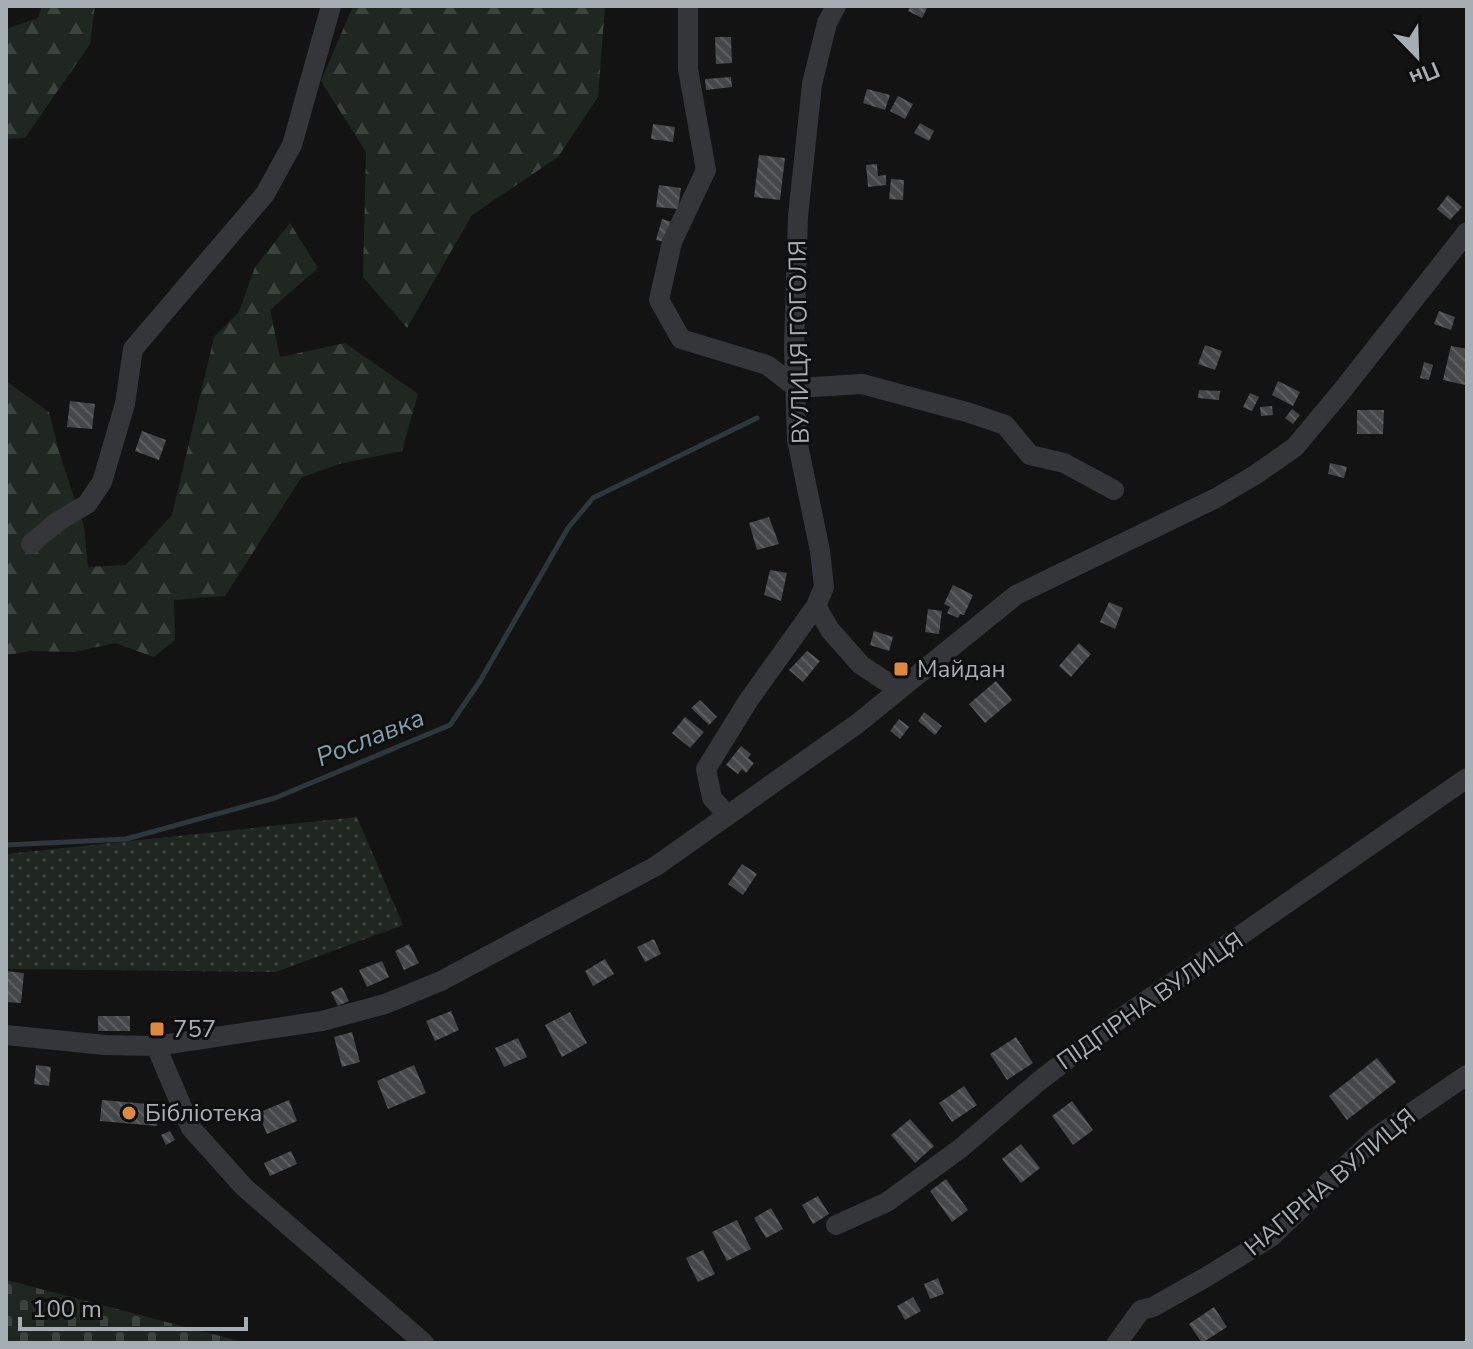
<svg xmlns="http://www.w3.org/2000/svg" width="1473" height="1349" viewBox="0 0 1473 1349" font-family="'Nunito Sans',sans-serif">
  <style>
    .grass { fill: url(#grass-dots) }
    .forest { fill: url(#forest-firs) }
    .cemetery { fill: url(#cemetery-stones) }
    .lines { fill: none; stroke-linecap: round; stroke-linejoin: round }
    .stream { stroke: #2e383c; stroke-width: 5 }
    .building { fill: url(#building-back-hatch) }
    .minor { stroke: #343639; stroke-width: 20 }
    .poi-dot { fill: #de8941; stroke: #0e0e0f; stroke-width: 3 }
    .labels { text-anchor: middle; stroke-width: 6; stroke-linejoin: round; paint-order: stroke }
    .street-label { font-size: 24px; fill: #a6adb3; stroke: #0e0e0f }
    .poi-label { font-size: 24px; fill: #a6adb3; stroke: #0e0e0f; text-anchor: start }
    .water-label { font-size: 26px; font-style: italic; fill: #80a0ab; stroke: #0e0e0f }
  </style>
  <defs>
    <pattern id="grass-dots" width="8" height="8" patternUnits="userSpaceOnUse" patternTransform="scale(2)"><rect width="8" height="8" fill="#202720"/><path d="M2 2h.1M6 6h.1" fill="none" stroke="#3d443e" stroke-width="1.8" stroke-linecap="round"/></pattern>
    <pattern id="forest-firs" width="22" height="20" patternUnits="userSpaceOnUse" patternTransform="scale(2)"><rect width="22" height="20" fill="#202720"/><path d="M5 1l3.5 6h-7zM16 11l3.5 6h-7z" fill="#3d443e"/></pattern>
    <pattern id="cemetery-stones" width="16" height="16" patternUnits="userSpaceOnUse" patternTransform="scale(2)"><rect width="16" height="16" fill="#202720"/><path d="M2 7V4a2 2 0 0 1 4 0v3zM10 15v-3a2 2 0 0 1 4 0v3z" fill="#3d443e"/></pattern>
    <pattern id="building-back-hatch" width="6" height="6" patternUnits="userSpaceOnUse" patternTransform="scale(2)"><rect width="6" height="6" fill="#454749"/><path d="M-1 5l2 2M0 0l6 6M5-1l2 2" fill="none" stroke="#5d5f61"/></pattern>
  </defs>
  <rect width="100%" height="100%" fill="#131314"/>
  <path class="grass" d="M 357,817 L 403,925 L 276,972 L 6,969 L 6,854 Z"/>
  <path class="forest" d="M 42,6 L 95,6 L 90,44 L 25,138 L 6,139 L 6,29 L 38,18 Z
    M 353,6 L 605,6 L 598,97 L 558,157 L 472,215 L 407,328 L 363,277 L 366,152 L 321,81 Z
    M 290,223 L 318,268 L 270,310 L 280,357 L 345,343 L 418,394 L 402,451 L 339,464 L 301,478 L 225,596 L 174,600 L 175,640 L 154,657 L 115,643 L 74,652 L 30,651 L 6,655 L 6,381 L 49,412 L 59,452 L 84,526 L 88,567 L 126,565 L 172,515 L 214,337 L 239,312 L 255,267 Z"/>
  <path class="cemetery" d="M 6,1280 L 247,1343 L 6,1343 Z"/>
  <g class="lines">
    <path class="stream" d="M 6,845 L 126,839 L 275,798 L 450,725 L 480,681 L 568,528 L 593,498 L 757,418"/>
  </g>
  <path class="building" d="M 911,6 L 928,6 L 922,18 L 908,11 Z
    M 715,37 L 731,37 L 732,63 L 716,64 Z
    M 731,77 L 732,87 L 706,90 L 705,79 Z
    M 867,89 L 890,95 L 885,110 L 863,103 Z
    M 898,96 L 913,104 L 905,119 L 890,111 Z
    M 920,123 L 934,131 L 929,141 L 914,133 Z
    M 653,124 L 675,127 L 673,142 L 651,139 Z
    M 759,155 L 785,158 L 780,200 L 754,197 Z
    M 877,164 L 878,176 L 886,175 L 886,185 L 868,187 L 866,165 Z
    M 891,179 L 904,180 L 903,200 L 889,199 Z
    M 659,185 L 681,188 L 678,209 L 656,207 Z
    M 1448,195 L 1462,207 L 1450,220 L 1437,209 Z
    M 662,219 L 672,222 L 666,242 L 656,240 Z
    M 1439,311 L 1455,317 L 1451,330 L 1434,324 Z
    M 1205,345 L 1222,351 L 1215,370 L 1198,364 Z
    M 1451,346 L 1467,349 L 1465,385 L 1443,380 Z
    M 1424,362 L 1433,365 L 1429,380 L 1420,378 Z
    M 1278,381 L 1300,392 L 1293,406 L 1272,395 Z
    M 1199,390 L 1220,391 L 1219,400 L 1198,398 Z
    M 1250,393 L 1259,397 L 1252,411 L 1243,407 Z
    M 70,401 L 95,404 L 92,429 L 67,427 Z
    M 1272,406 L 1273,415 L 1261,416 L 1260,407 Z
    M 1292,409 L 1300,415 L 1293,424 L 1285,418 Z
    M 1357,410 L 1384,410 L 1383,434 L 1357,434 Z
    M 142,431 L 166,440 L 159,460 L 135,451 Z
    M 1330,463 L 1347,467 L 1344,478 L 1328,474 Z
    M 769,517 L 779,544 L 757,550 L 749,523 Z
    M 770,570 L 787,573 L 781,601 L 764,595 Z
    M 953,585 L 973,595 L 964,615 L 960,614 L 958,618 L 947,613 L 950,607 L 944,604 Z
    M 1109,602 L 1123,608 L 1115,629 L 1100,622 Z
    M 928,609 L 942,611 L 939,634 L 925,632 Z
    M 874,631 L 893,637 L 889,651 L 870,645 Z
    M 1079,643 L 1091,654 L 1071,677 L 1059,666 Z
    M 807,651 L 820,661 L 803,682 L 789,670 Z
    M 996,681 L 1012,700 L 985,723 L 969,704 Z
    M 700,700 L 717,717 L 709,725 L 691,708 Z
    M 924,712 L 942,726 L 935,735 L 918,721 Z
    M 685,717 L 704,732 L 690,748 L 672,733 Z
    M 899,719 L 909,727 L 900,739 L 890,731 Z
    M 741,746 L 751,754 L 748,758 L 754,763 L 746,773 L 742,769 L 738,774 L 726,765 Z
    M 742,864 L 757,874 L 743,895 L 728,884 Z
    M 654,939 L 661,954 L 645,962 L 637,947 Z
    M 409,944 L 419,963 L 404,970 L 395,951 Z
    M 605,959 L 614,974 L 593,986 L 585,971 Z
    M 382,961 L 389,977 L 367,987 L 359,970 Z
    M 6,971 L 24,973 L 21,1003 L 6,1002 Z
    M 342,987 L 349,1001 L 338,1006 L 331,992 Z
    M 451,1011 L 459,1030 L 435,1041 L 426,1021 Z
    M 570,1012 L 587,1043 L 562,1057 L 545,1025 Z
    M 98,1016 L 130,1016 L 130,1031 L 98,1031 Z
    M 352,1032 L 360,1062 L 342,1067 L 334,1037 Z
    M 1016,1037 L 1033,1063 L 1007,1080 L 990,1054 Z
    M 518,1038 L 527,1057 L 504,1067 L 495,1048 Z
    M 1377,1058 L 1396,1082 L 1347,1120 L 1329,1096 Z
    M 36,1065 L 51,1067 L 49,1086 L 34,1084 Z
    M 414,1065 L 426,1093 L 388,1109 L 377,1081 Z
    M 964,1086 L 977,1105 L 952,1122 L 939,1103 Z
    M 102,1100 L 159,1105 L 157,1126 L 100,1121 Z
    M 289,1100 L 297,1121 L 267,1134 L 258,1113 Z
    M 1072,1101 L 1093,1130 L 1073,1145 L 1052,1116 Z
    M 910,1119 L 934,1146 L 915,1163 L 891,1135 Z
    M 170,1131 L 175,1140 L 166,1145 L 161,1135 Z
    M 1021,1144 L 1040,1168 L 1021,1183 L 1002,1159 Z
    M 291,1151 L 297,1164 L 270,1176 L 264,1163 Z
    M 946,1179 L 968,1210 L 952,1222 L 930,1191 Z
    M 818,1196 L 829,1214 L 813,1224 L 802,1205 Z
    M 771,1208 L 783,1229 L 766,1238 L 754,1218 Z
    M 737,1220 L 751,1249 L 727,1261 L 712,1232 Z
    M 703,1250 L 715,1274 L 698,1282 L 686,1258 Z
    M 938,1278 L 944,1294 L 930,1299 L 924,1284 Z
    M 913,1297 L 921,1311 L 905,1320 L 897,1306 Z
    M 1214,1307 L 1227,1327 L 1202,1343 L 1189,1324 Z"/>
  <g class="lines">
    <path class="minor" d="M 688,6 L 688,69 L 706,170 L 672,242 L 659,300 L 681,339 L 767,365 L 797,388 L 862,384 L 970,413 L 1005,425 L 1030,455 L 1064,463 L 1114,490
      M 836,6 L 827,23 L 812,84 L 798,216 L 794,348 L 797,440 L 820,551 L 824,587 L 816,606 L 830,630 L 861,665 L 899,690
      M 31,544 L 57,522 L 87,504 L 102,482 L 125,404 L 133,349 L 265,194 L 292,145 L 331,6
      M 727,815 L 712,798 L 706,769 L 748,701 L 816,606
      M 6,1035 L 105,1045 L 156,1046 L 322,1021 L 385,1004 L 441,981 L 656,866 L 857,724 L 1016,595 L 1216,498 L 1255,475 L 1295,447 L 1341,392 L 1467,232
      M 156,1046 L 191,1128 L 244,1187 L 424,1343
      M 836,1225 L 887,1202 L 961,1148 L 1038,1082 L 1117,1021 L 1467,778
      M 1117,1343 L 1141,1310 L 1153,1307 L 1208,1276 L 1271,1237 L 1376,1137 L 1467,1075"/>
  </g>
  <g class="poi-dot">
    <rect x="893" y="661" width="16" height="16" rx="4"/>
    <rect x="149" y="1021" width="16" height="16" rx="4"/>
    <circle cx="129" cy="1113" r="8"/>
  </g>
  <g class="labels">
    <g class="street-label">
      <text transform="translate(799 342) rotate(-91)" y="8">ВУЛИЦЯ ГОГОЛЯ</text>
      <text transform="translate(1150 1001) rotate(-35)" y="8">ПІДГІРНА ВУЛИЦЯ</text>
      <text transform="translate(1330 1182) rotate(-40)" y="8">НАГІРНА ВУЛИЦЯ</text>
    </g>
    <g class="poi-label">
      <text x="917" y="677">Майдан</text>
      <text x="173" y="1037">757</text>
      <text x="145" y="1121">Бібліотека</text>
    </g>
    <g class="water-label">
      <text transform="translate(370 737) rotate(-22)" y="9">Рославка</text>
    </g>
  </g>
  <rect width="1473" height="1349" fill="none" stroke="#a6adb3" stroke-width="16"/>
  <g transform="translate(1417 56) rotate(157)" stroke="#0e0e0f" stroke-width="6" paint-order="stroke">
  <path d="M0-6L14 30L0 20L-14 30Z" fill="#a6adb3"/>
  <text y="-12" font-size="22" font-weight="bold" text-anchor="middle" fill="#a6adb3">Пн</text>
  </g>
  <path d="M20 1317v12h226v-12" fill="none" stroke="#a6adb3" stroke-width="4"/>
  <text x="32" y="1317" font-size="24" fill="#a6adb3" stroke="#0e0e0f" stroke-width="6" paint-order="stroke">100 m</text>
</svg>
